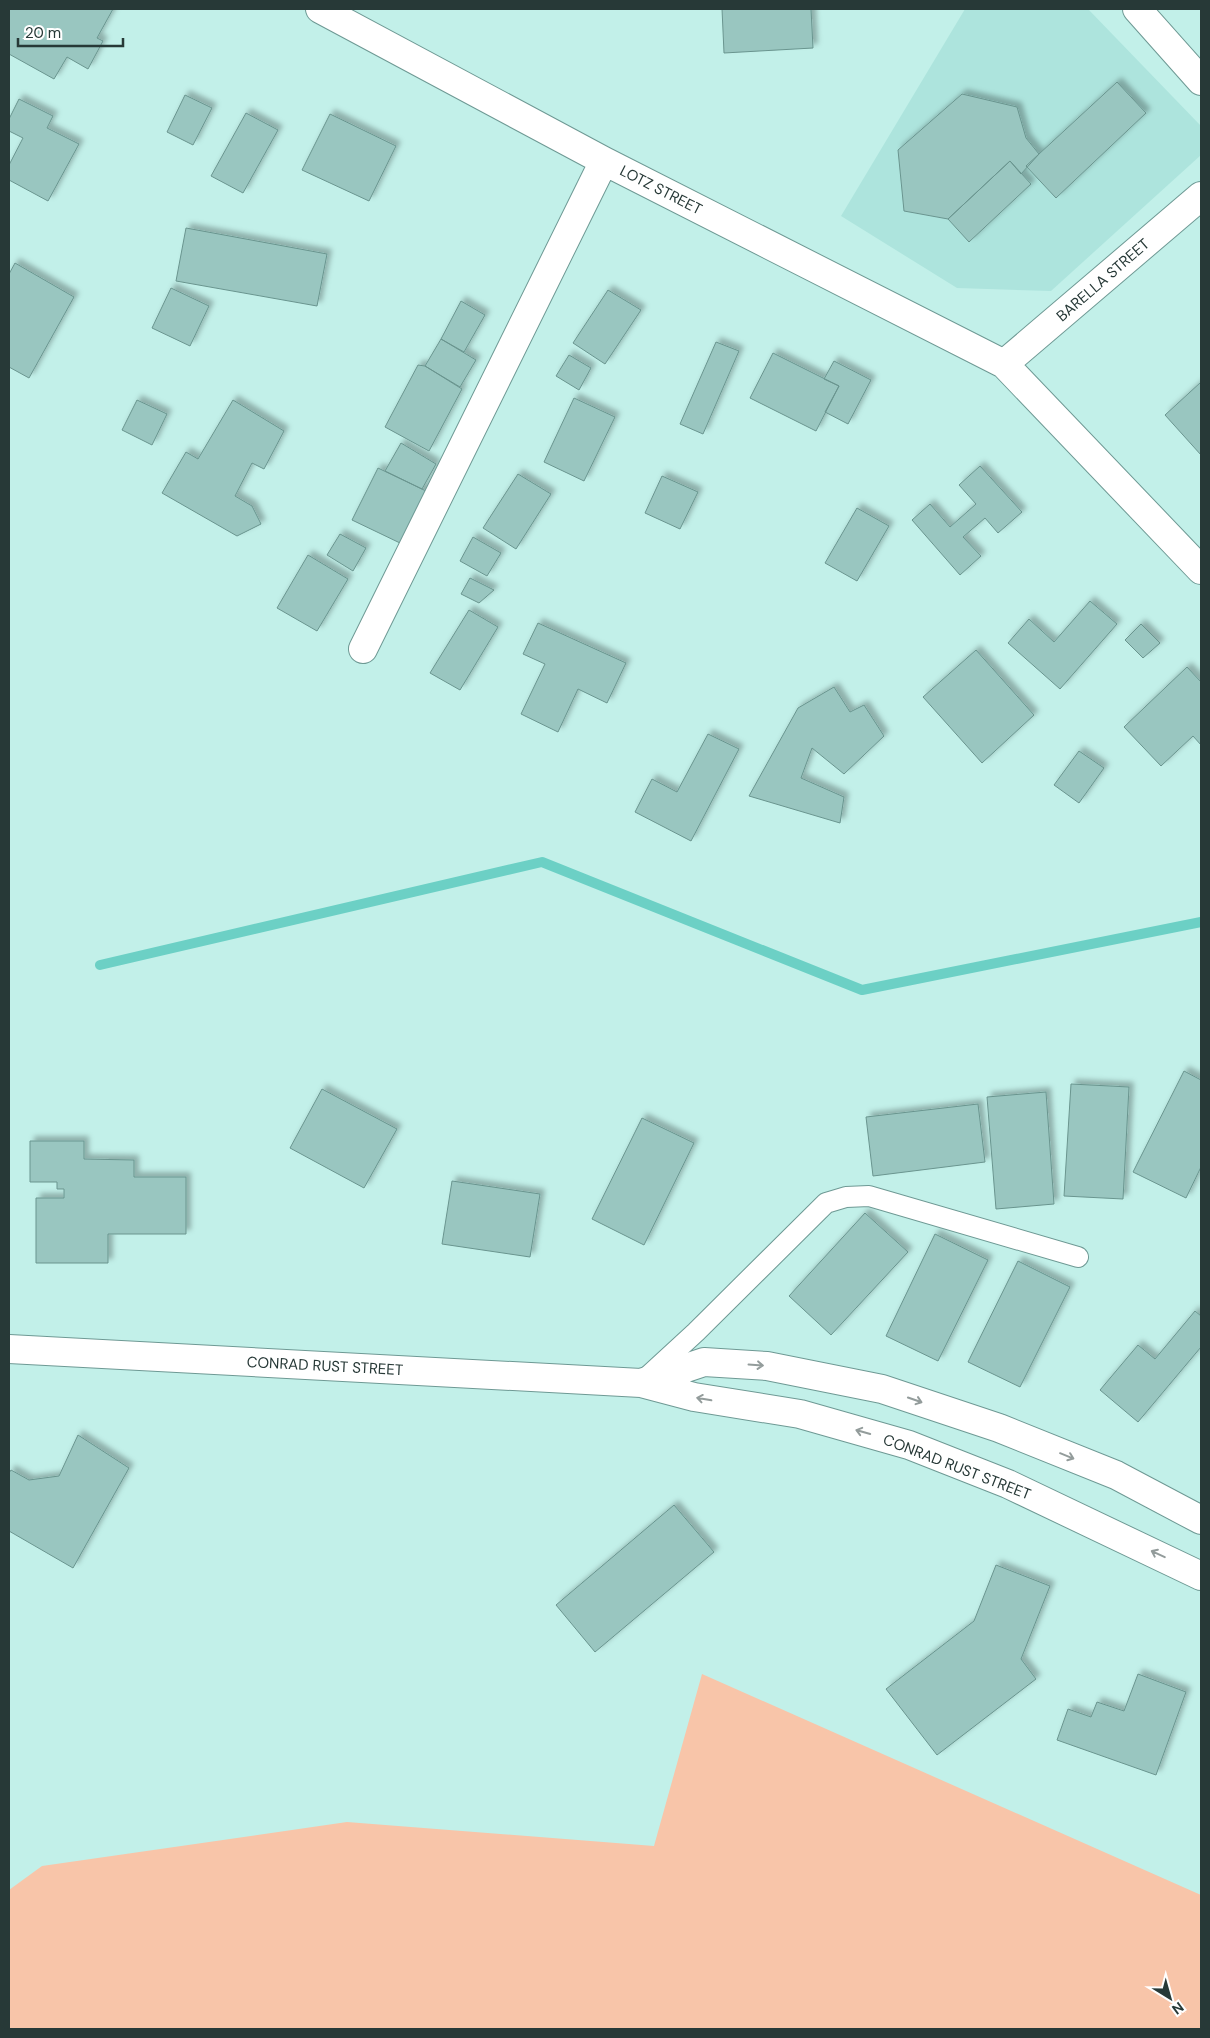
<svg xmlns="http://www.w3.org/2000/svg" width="1210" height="2038" viewBox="0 0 1210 2038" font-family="'DM Sans',sans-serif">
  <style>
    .built { fill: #ade4dd }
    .green { fill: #f8c5a9 }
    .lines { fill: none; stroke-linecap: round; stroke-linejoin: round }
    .stream { stroke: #6cd0c5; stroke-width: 10 }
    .building { fill: #99c6c0; stroke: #6a958f; filter: url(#shadow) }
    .service-casing { stroke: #6e9994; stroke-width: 22 }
    .minor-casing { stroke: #6e9994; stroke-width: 30 }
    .service { stroke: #fff; stroke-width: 20 }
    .minor { stroke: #fff; stroke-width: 28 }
    .oneway { stroke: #939c9b }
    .labels { text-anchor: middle; stroke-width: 4; stroke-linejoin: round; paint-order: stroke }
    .street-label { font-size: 15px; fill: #273937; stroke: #fff }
  </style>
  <defs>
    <filter id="shadow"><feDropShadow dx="4.5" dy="-4.5" stdDeviation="2.5" flood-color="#0004"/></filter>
  </defs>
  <rect width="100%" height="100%" fill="#c2f0e9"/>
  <path class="built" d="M 965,9 L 1088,9 L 1201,126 L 1201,155 L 1051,291 L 957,288 L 841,216 Z"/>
  <path class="green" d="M 702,1674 L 1201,1895 L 1201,2029 L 9,2029 L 9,1890 L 42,1866 L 347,1822 L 654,1846 Z"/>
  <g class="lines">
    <path class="stream" d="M 100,965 L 542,862 L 862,990 L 1201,922"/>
  </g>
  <path class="building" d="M 9,9 L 113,9 L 97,38 L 103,41 L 88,69 L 67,57 L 54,79 L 9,54 Z
    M 722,9 L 811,9 L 813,48 L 724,53 Z
    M 1117,82 L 1146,113 L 1056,198 L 1026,166 Z
    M 962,94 L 1017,107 L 1026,138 L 1039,154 L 1021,174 L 1010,161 L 948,219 L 904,211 L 898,150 Z
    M 185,95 L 212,108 L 193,145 L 167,132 Z
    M 19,99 L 53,116 L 47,128 L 79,144 L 48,201 L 9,180 L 9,165 L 23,138 L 9,131 L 9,119 Z
    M 246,113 L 278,130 L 243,193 L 211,176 Z
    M 330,114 L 396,146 L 369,201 L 302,170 Z
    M 1010,161 L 1031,184 L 969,242 L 948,219 Z
    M 186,228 L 327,254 L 317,306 L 176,281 Z
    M 15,263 L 74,297 L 29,378 L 9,367 L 9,274 Z
    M 171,288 L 209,306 L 190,346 L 152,328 Z
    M 608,290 L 641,310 L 605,364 L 573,343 Z
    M 461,301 L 485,315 L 464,352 L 441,339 Z
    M 441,339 L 476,360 L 460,387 L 425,366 Z
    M 716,342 L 739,351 L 703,434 L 680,424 Z
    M 773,353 L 839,386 L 816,431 L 750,398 Z
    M 569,355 L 591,368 L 579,390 L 556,376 Z
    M 834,361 L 871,380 L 848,424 L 825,412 L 839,386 L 824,379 Z
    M 418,365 L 425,366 L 462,389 L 429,451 L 385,427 Z
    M 1201,382 L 1201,455 L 1165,415 Z
    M 574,398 L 615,417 L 584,481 L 544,462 Z
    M 137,400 L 167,414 L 152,445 L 122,430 Z
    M 233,400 L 284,431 L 264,469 L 252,463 L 235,496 L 252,506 L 261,524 L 237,536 L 162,493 L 186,452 L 198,459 Z
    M 401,443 L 436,464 L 422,489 L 385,471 Z
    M 980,466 L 1022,512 L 998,533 L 985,518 L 963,537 L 981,556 L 960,575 L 912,520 L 930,504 L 950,527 L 976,504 L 959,485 Z
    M 378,468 L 426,491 L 400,543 L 352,520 Z
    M 518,474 L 551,494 L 516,549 L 483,528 Z
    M 662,476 L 698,492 L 680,529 L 645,513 Z
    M 857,508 L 889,526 L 857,581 L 825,563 Z
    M 340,534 L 366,548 L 353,571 L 327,555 Z
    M 473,537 L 501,553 L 487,576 L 460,561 Z
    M 308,555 L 348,579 L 317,631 L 277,608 Z
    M 470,578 L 494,590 L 479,603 L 461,594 Z
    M 1090,601 L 1117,624 L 1060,689 L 1008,643 L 1029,619 L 1054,642 Z
    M 469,610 L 498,627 L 460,690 L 430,673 Z
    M 538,623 L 626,663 L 607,703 L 578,689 L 558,732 L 521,714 L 545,664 L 523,654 Z
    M 1141,624 L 1160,643 L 1143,658 L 1125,640 Z
    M 976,650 L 1034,715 L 982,763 L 923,697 Z
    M 1187,667 L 1201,682 L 1201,745 L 1193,736 L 1161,766 L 1124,727 Z
    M 834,687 L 850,712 L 864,705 L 884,736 L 844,774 L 812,748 L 801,778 L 844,797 L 840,823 L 749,796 L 798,708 Z
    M 708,734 L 739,749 L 691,841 L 635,812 L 652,779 L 677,792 Z
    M 1079,751 L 1104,768 L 1079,803 L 1054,785 Z
    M 1184,1071 L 1201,1080 L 1201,1167 L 1186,1198 L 1133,1172 Z
    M 1071,1084 L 1129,1087 L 1123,1199 L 1064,1196 Z
    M 322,1089 L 397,1129 L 364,1188 L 290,1148 Z
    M 1046,1092 L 1054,1204 L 996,1209 L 987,1097 Z
    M 978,1104 L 985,1162 L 873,1176 L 866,1117 Z
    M 642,1118 L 694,1143 L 644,1245 L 592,1219 Z
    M 30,1141 L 84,1141 L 84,1159 L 134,1160 L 134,1177 L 186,1177 L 186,1234 L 108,1234 L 108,1263 L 36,1263 L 36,1198 L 64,1198 L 64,1189 L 57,1189 L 57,1182 L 30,1182 Z
    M 452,1181 L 540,1194 L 530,1257 L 442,1244 Z
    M 865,1213 L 908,1252 L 831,1335 L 789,1296 Z
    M 935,1234 L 988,1260 L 938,1361 L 886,1336 Z
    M 1018,1261 L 1070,1287 L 1020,1387 L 968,1362 Z
    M 1195,1311 L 1201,1316 L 1201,1347 L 1138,1422 L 1100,1390 L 1138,1345 L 1155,1359 Z
    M 78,1435 L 129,1468 L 73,1568 L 9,1531 L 9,1473 L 11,1470 L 29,1480 L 59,1476 Z
    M 674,1505 L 714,1552 L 595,1652 L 556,1605 Z
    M 996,1565 L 1050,1586 L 1021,1659 L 1036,1679 L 937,1755 L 886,1689 L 974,1621 Z
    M 1138,1674 L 1186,1692 L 1156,1775 L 1057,1740 L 1068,1709 L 1091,1717 L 1097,1702 L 1124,1711 Z"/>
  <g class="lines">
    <g class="service-casing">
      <path id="service" d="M 646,1378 L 696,1332 L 826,1203 L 846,1197 L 869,1196 L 1078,1257"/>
    </g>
    <g class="minor-casing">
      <path id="minor" d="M 320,9 L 604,161 L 1004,364 L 1201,570
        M 1137,9 L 1201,81
        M 1004,364 L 1201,196
        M 363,649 L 604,161
        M 9,1349 L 641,1383 L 694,1397 L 800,1414 L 909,1445 L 1008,1484 L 1201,1576
        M 641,1383 L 704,1362 L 767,1366 L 882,1389 L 999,1428 L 1116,1475 L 1201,1520"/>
    </g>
    <use href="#service" class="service"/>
    <use href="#minor" class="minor"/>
  </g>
  <defs><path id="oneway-shaft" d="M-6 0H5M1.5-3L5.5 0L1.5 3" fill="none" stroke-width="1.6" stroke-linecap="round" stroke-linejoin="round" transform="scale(1.25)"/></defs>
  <g class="oneway">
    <use href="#oneway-shaft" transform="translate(756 1365) rotate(4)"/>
    <use href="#oneway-shaft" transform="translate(704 1399) rotate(-170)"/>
    <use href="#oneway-shaft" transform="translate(915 1400) rotate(19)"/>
    <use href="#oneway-shaft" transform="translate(863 1432) rotate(-164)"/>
    <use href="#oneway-shaft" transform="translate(1067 1456) rotate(22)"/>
    <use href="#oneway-shaft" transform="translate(1158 1554) rotate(-155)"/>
  </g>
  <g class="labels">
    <g class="street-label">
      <text transform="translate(661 190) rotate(27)" y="5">LOTZ STREET</text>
      <text transform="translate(1103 280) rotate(-41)" y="5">BARELLA STREET</text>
      <text transform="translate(325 1366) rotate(3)" y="5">CONRAD RUST STREET</text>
      <text transform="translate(957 1467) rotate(21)" y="5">CONRAD RUST STREET</text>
    </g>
  </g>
  <rect width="1210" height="2038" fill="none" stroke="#273937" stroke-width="20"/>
  <g transform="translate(1170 1998) rotate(143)" stroke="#ffffff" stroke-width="4" paint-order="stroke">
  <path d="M0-4L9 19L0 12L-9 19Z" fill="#273937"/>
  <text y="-8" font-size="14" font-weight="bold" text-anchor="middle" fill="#273937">N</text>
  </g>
  <path d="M18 38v8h105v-8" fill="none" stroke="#273937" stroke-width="2.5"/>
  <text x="25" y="38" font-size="15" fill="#273937" stroke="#ffffff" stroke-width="4" paint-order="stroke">20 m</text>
</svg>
